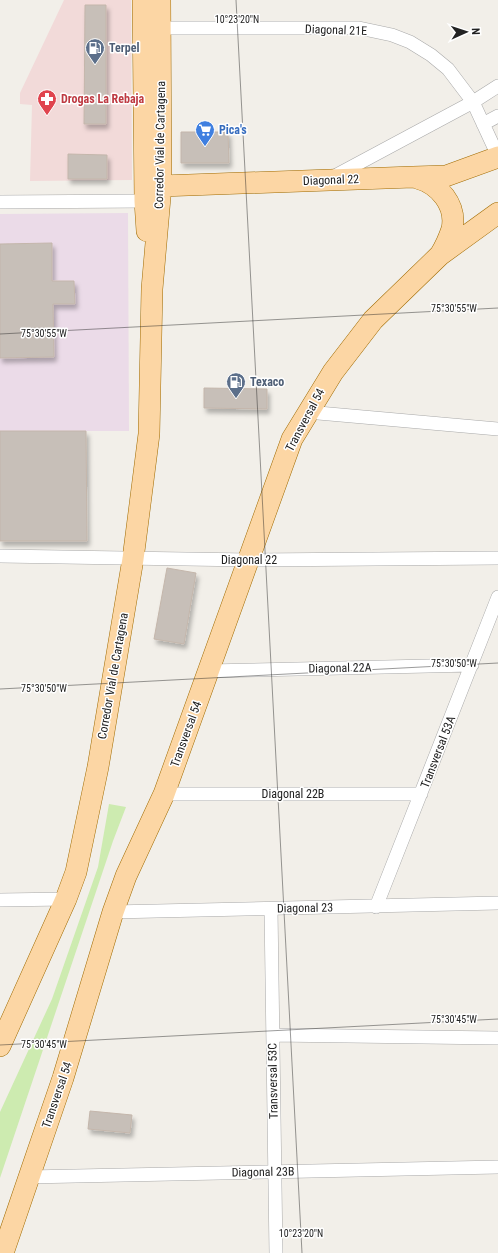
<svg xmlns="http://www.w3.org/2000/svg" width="498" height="1253" viewBox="0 0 498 1253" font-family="'Roboto Condensed',sans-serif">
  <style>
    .commercial { fill: #f2dad9 }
    .industrial { fill: #ebdbe8 }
    .grass { fill: #cdebb0 }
    .building { fill: #c7bfb8; stroke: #c4b6ab; filter: url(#shadow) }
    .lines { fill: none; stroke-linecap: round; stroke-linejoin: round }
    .minor-casing { stroke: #a9a9a9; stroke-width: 14 }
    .primary-casing { stroke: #a06b00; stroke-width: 22 }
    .minor { stroke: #fff; stroke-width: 13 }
    .primary { stroke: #fcd6a4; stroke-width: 21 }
    .ticks { fill: none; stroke: #222; stroke-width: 1; stroke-opacity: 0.45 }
    .labels { text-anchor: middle; stroke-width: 3; stroke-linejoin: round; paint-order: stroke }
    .street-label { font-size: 12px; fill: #222; stroke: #fff }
    .service-label { font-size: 12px; font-weight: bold; fill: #4e5e75; stroke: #fff; text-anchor: start }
    .health-label { font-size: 12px; font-weight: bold; fill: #be3a42; stroke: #fff; text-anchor: start }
    .shop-label { font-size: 12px; font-weight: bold; fill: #366cbe; stroke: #fff; text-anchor: start }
    .ticks-label { font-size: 10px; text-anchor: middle; fill: #222; stroke: #fff; stroke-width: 3; stroke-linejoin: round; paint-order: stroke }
  </style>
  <defs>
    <filter id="shadow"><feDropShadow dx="2.5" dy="4.5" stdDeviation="2" flood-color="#0004"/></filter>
  </defs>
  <rect width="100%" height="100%" fill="#f2efe9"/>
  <path class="commercial" d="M 64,0 L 131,0 L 132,180 L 30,181 L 32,105 L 20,104 L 20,93 Z"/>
  <path class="industrial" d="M 128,213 L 129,431 L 0,431 L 0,214 Z"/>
  <path class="grass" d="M 109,804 L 126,807 L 113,841 L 0,1178 L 0,1112 L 52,999 L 98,867 Z"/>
  <path class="building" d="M 85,5 L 106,5 L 106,124 L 84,124 Z
    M 181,132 L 228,132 L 229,163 L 181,163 Z
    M 68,154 L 107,155 L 107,179 L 68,179 Z
    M 52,243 L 52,281 L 74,281 L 75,304 L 53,304 L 54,357 L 0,358 L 0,244 Z
    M 204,388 L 267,389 L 267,409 L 204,408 Z
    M 0,431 L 86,431 L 87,541 L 0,541 Z
    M 167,568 L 196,573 L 184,644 L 154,639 Z
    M 90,1111 L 132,1115 L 130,1133 L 88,1129 Z"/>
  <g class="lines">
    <g class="minor-casing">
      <path id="minor" d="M 160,28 L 359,28 L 392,35 L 410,42 L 431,55 L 448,69 L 473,102 L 498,156
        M 483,124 L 498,116
        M 333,177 L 473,102 L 498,86
        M 0,202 L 145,201
        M 307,412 L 498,429
        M 0,556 L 248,560 L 498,558
        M 208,671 L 472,665
        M 164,794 L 421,794
        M 0,900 L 66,899
        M 376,907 L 498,597
        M 271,909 L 276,1253
        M 113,912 L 498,903
        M 273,1035 L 498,1038
        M 28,1177 L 498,1167"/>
    </g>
    <g class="primary-casing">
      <path id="primary" d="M 143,0 L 145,201 L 147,231
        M 417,178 C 439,184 457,205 452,229 C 449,238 445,247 440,255
        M 161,186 L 413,177 L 446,176 L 498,157
        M 0,1046 L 66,899 L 76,872 L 98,767 L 133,559 L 149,434 L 152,289 L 161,186 L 160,0
        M 3,1253 L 63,1078 L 113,912 L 126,876 L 164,794 L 292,439 L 333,372 L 373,320 L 440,255 L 498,213"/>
    </g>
    <use href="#minor" class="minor"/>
    <use href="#primary" class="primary"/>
  </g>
  <path class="ticks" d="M 236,0 L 302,1253M 0,334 L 498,308M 0,689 L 498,663M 0,1045 L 498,1019"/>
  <defs>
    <g id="fuel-pin" transform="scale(1)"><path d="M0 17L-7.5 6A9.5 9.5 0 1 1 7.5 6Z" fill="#5c6f8a" stroke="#fff"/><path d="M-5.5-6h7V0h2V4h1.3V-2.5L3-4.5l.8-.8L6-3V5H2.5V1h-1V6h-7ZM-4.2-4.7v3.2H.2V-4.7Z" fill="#fff"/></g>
    <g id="pharmacy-pin" transform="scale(1)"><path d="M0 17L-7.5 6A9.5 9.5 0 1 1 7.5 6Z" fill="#e0444e" stroke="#fff"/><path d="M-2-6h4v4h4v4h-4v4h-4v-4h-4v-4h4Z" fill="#fff"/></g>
    <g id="supermarket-pin" transform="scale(1)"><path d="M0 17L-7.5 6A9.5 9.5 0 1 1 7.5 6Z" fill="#3f7fe0" stroke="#fff"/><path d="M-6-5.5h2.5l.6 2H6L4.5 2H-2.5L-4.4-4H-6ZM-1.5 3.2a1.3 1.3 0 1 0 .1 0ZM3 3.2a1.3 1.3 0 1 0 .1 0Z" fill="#fff"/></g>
  </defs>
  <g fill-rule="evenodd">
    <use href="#fuel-pin" x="95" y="48"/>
    <use href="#pharmacy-pin" x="47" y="99"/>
    <use href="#supermarket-pin" x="205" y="130"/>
    <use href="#fuel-pin" x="236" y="382"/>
  </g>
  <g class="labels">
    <g class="street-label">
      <text transform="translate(336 30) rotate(2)" y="4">Diagonal 21E</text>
      <text transform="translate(160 145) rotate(-89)" y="4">Corredor Vial de Cartagena</text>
      <text transform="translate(331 180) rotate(-2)" y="4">Diagonal 22</text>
      <text transform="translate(305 420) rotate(-62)" y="4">Transversal 54</text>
      <text x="249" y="564">Diagonal 22</text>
      <text transform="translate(340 668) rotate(-1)" y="4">Diagonal 22A</text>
      <text transform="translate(113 676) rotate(-80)" y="4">Corredor Vial de Cartagena</text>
      <text transform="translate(186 734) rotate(-70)" y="4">Transversal 54</text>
      <text transform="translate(438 752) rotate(-69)" y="4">Transversal 53A</text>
      <text x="293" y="798">Diagonal 22B</text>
      <text transform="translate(305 908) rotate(-1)" y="4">Diagonal 23</text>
      <text transform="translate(273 1081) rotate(-91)" y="4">Transversal 53C</text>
      <text transform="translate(57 1095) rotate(-71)" y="4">Transversal 54</text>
      <text transform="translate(263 1172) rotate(-1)" y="4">Diagonal 23B</text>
    </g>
    <g class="service-label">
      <text x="109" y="52">Terpel</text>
      <text x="250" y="386">Texaco</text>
    </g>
    <g class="health-label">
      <text x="61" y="103">Drogas La Rebaja</text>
    </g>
    <g class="shop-label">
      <text x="219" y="134">Pica's</text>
    </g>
  </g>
  <g class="ticks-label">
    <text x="237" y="23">10°23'20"N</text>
    <text x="454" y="312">75°30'55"W</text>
    <text x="44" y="337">75°30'55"W</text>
    <text x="454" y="667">75°30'50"W</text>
    <text x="44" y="692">75°30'50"W</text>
    <text x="454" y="1023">75°30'45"W</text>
    <text x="44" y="1048">75°30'45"W</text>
    <text x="301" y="1237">10°23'20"N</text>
  </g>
  <g transform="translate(466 32) rotate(87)" stroke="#ffffff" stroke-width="3" paint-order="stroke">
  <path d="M0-3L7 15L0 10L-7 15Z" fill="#222222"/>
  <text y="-6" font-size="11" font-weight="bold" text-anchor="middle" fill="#222222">N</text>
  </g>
</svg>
